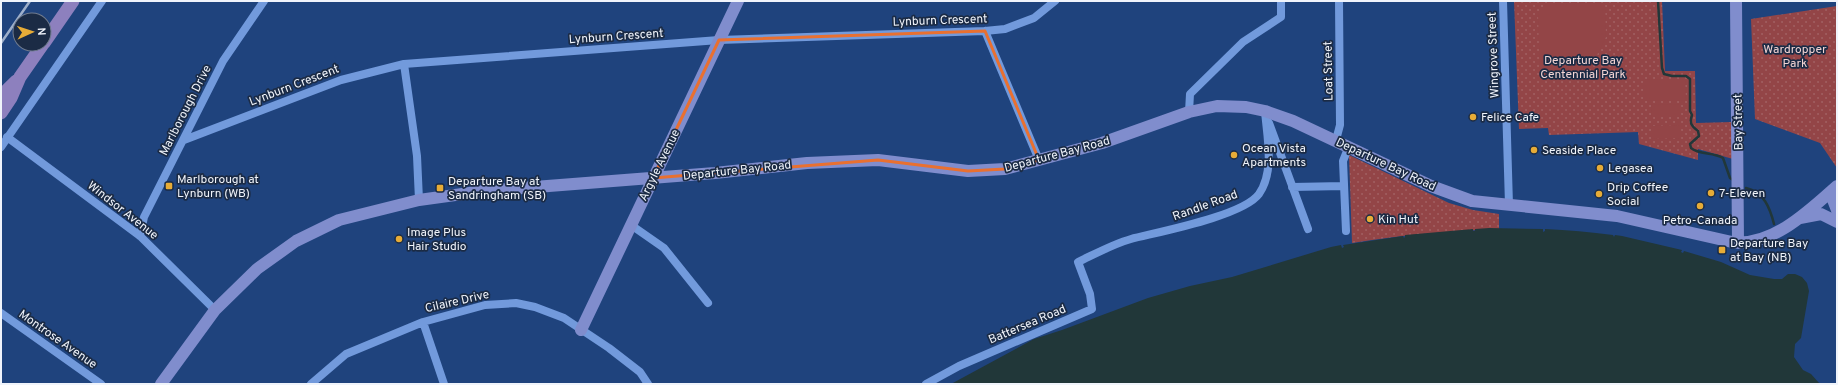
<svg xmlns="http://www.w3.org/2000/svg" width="1838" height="385" viewBox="0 0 1838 385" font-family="Overpass,sans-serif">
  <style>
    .park { fill: url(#park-dots) }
    .garden { fill: #934547 }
    .water { fill: #213739 }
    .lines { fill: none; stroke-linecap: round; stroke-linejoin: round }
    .stream { stroke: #213739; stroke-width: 2.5 }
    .street { stroke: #729adc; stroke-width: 8 }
    .secondary { stroke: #808dcd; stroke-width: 12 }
    .primary { stroke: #8d80be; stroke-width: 13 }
    .rail { stroke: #9eafca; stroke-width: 2.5 }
    .marked { fill: none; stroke: #e97030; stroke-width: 3; stroke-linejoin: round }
    .poi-dot { fill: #e7ac37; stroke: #1b2b45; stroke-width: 1.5 }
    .labels { text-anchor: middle; stroke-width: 3.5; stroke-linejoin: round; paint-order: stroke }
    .street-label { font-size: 12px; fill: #f0f4fb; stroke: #1b2b45 }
    .park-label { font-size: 12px; fill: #f3d4d3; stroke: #1b2b45 }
    .poi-label { font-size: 12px; fill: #f0f4fb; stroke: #1b2b45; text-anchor: start }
  </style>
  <defs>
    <pattern id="park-dots" width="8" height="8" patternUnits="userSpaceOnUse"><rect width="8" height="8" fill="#934547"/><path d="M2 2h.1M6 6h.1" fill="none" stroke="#a26062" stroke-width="1.8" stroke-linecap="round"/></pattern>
  </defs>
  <rect width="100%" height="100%" fill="#1f437d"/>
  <path class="park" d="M 1514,1 L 1662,1 L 1665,71 L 1695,71 L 1696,123 L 1732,122 L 1733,159 L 1698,149 L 1698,160 L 1639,144 L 1638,132 L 1549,135 L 1548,128 L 1519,129 Z
    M 1837,6 L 1837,168 L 1820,143 L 1755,119 L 1751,19 Z
    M 1349,155 L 1449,203 L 1473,210 L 1499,214 L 1499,229 C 1450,231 1401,235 1352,243 Z"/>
  <path class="garden" d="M 1605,3 L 1606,37 L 1594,61 L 1580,73 L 1562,77 L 1540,77 L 1538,13 L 1545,5 Z
    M 1685,79 L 1686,100 L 1644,101 L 1644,80 Z
    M 1679,104 L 1679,117 L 1652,117 L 1651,105 Z
    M 1679,125 L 1679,138 L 1652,139 L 1652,126 Z"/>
  <path class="water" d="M 1489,228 L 1543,229 L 1543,232 L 1545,231 L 1545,229 C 1568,230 1590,232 1613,235 L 1614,237 L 1615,235 L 1622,236 L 1682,250 L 1681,252 L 1683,253 L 1684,251 L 1721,262 L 1750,275 L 1774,279 L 1782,279 L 1788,274 L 1795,274 L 1802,277 L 1807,283 L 1809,291 L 1801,338 L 1795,344 L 1794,357 L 1803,370 L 1811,374 L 1820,384 L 951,384 L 1034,339 L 1062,330 L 1148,298 L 1190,286 L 1232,277 L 1331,247 L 1341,245 L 1342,248 L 1344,247 L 1343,245 L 1403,236 L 1404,238 L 1405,237 L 1405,235 L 1473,229 L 1473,231 L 1475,231 L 1475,229 Z"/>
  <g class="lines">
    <path class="stream" d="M 1658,1 L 1662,68 L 1664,74 L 1672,76 L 1686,76 L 1690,79 L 1690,111 L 1692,115 C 1689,124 1692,126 1698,131 L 1699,136 L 1690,144 L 1691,148 C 1699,155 1713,152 1723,158 L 1730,178 L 1733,180
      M 1746,188 C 1764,192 1770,208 1774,224"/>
    <path class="street" d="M 1503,1 L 1509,205
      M 985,31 L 1039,160
      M 404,64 L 417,156 L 419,200
      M 1189,112 L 1190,94 L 1243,42 L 1281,17 L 1281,1
      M 1269,123 L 1308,229
      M 7,137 L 140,236 L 215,310
      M 184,140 L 341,80 L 404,64 L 719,40 L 985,31 L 1005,29 L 1034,18 L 1055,1
      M 1336,140 L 1340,125 L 1339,1
      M 1,147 L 102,1
      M 1292,187 L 1344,186
      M 631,225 L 664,248 L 708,303
      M 1346,231 L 1343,161 L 1349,146
      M 140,236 L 144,217 L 223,61 L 264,1
      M 1,313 L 101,384
      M 423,322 L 444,384
      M 311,384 L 346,354 L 423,322 L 485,305 L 516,303 L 535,307 L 564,318 L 609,348 L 640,372 L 648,384
      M 926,384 L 959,366 L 1092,309 L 1090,294 L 1078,262 C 1095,254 1113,244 1131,239 C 1158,232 1243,216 1259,194 C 1275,171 1267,137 1265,111"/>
    <path class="secondary" d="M 1736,1 L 1738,243
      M 1830,192 L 1837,210
      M 1800,218 L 1821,214 L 1837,222
      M 581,330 L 738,1
      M 161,384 L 215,310 L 257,269 L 296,241 L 339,220 L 419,200 L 484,191 L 715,173 L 807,163 L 878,160 L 968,171 L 1005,169 L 1102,143 L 1189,112 L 1217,106 L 1246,107 L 1265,111 L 1293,121 L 1431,186 L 1472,201 L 1617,216 L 1732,242 C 1772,247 1809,211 1837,186"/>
    <path class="primary" d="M 44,43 L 73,1
      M 1,96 L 16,81
      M 1,113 L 11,98 L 20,77 L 43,44"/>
    <path class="rail" d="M 1,43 L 30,1"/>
  </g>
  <path class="marked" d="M 985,31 L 1039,160 L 1005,169 L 968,171 L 878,160 L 653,178 L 719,40 Z"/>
  <g class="poi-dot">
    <circle cx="1473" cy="117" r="4"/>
    <circle cx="1534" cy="150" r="4"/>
    <circle cx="1234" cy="155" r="4"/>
    <circle cx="1600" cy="168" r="4"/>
    <rect x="165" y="182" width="8" height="8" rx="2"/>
    <rect x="436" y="184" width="8" height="8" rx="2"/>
    <circle cx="1711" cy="193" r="4"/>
    <circle cx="1599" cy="194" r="4"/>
    <circle cx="1700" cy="206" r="4"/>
    <circle cx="1370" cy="219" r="4"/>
    <circle cx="399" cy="239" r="4"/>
    <rect x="1718" y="246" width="8" height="8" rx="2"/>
  </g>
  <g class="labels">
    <g class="street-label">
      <text transform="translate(940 20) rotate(-2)" y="4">Lynburn Crescent</text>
      <text transform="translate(616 36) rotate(-4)" y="4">Lynburn Crescent</text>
      <text transform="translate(1493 55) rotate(-92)" y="4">Wingrove Street</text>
      <text transform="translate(1328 71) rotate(-91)" y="4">Loat Street</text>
      <text transform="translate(294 85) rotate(-21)" y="4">Lynburn Crescent</text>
      <text transform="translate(185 110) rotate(-63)" y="4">Marlborough Drive</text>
      <text transform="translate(1738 122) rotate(-91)" y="4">Bay Street</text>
      <text transform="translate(1057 154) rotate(-15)" y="4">Departure Bay Road</text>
      <text transform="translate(1386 164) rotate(25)" y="4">Departure Bay Road</text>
      <text transform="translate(659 165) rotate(-64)" y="4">Argyle Avenue</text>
      <text transform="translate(737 170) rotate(-6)" y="4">Departure Bay Road</text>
      <text transform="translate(1205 205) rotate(-20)" y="4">Randle Road</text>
      <text transform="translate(123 210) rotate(38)" y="4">Windsor Avenue</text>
      <text transform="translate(457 301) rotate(-13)" y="4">Cilaire Drive</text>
      <text transform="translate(1027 324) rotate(-23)" y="4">Battersea Road</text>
      <text transform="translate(58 339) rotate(35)" y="4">Montrose Avenue</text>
    </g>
    <g class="park-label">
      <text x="1795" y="53">Wardropper<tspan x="1795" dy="14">Park</tspan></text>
      <text x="1583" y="64">Departure Bay<tspan x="1583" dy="14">Centennial Park</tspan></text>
    </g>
    <g class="poi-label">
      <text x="1481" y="121">Felice Cafe</text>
      <text x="1242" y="152">Ocean Vista<tspan x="1242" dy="14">Apartments</tspan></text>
      <text x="1542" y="154">Seaside Place</text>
      <text x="1608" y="172">Legasea</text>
      <text x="177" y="183">Marlborough at<tspan x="177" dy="14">Lynburn (WB)</tspan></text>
      <text x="448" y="185">Departure Bay at<tspan x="448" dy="14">Sandringham (SB)</tspan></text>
      <text x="1607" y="191">Drip Coffee<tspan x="1607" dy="14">Social</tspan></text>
      <text x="1719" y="197">7-Eleven</text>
      <text x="1378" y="223">Kin Hut</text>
      <text x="1700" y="224" text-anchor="middle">Petro-Canada</text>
      <text x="407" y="236">Image Plus<tspan x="407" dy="14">Hair Studio</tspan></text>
      <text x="1730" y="247">Departure Bay<tspan x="1730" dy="14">at Bay (NB)</tspan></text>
    </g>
  </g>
  <rect width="1838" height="385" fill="none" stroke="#f0f4fb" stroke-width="4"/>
  <g transform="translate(32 32) rotate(87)"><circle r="19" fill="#1b2b45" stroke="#707b8e"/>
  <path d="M0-3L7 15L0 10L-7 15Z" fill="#e7ac37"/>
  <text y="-6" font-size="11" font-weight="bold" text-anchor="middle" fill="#f0f4fb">N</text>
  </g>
</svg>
